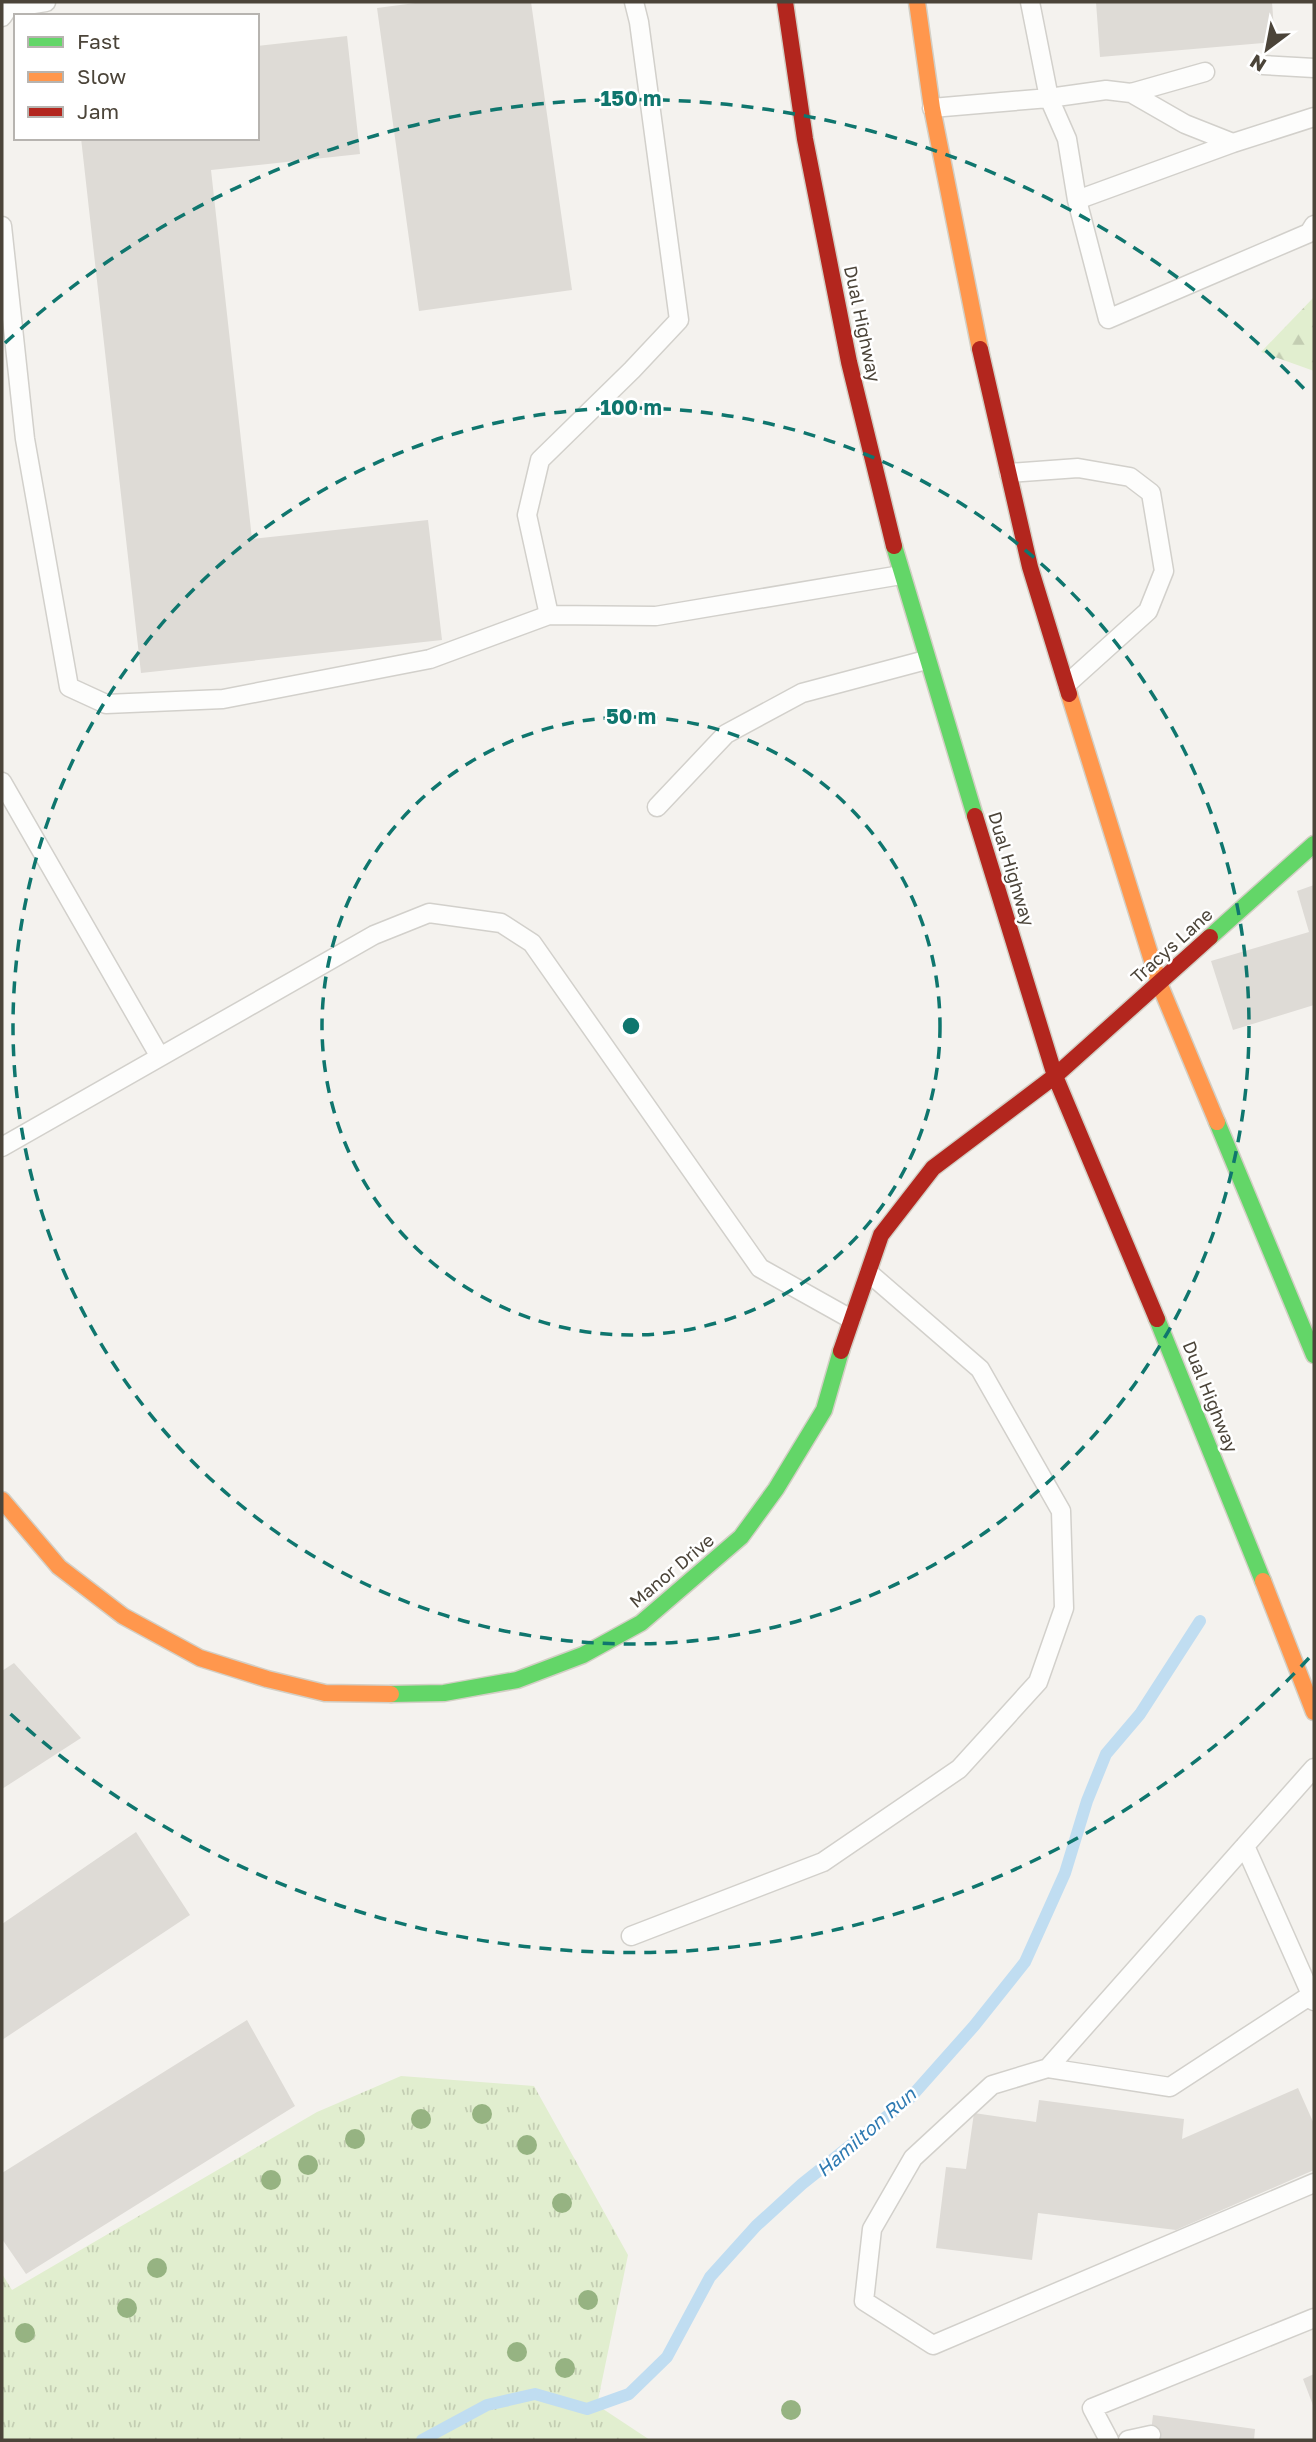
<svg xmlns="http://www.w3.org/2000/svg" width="1316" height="2442" viewBox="0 0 1316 2442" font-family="'Golos Text',sans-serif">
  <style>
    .grass { fill: url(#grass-tufts) }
    .forest { fill: url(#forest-firs) }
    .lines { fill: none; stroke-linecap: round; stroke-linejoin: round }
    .stream { stroke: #c0ddf1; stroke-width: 12 }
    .building { fill: #dedbd6 }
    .lane-casing { stroke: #d2d0cb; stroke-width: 21 }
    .fast-casing { stroke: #d3cfc5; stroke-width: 19 }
    .slow-casing { stroke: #d3cfc5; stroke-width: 19 }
    .jam-casing { stroke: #d3cfc5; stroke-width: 19 }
    .lane { stroke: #fdfdfc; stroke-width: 18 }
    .fast { stroke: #63d668; stroke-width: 16 }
    .slow { stroke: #ff974d; stroke-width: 16 }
    .jam { stroke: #b3261e; stroke-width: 16 }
    .tree { fill: #96b382 }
    .ring { fill: none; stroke: #0f766e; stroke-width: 3.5; stroke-dasharray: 12 9 }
    .labels { text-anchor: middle; stroke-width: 5; stroke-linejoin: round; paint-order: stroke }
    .street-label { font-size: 18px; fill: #4b4439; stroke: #fff }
    .water-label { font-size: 19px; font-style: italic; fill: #2e7ab2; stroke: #fff }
    .centre { fill: #0f766e; stroke: #fff; stroke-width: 3.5 }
    .ring-label { font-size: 21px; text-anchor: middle; font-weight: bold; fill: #0f766e; stroke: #fff; stroke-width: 5; stroke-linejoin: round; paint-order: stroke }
  </style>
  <defs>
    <pattern id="grass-tufts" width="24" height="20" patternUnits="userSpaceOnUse" patternTransform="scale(1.75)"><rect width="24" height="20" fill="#e1eecf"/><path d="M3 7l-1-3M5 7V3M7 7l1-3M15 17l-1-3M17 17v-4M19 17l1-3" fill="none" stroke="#c3cdb2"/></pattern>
    <pattern id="forest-firs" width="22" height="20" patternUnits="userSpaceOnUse" patternTransform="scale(1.75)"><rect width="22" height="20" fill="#e1eecf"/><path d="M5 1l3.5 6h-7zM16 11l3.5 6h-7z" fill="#c3cdb2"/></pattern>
  </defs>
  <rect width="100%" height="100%" fill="#f4f2ee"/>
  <path class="grass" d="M 401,2076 L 534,2086 L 628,2255 L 597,2405 L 650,2440 L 2,2440 L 2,2274 L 12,2290 L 317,2112 Z"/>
  <path class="forest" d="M 1314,297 L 1314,371 L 1261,352 Z"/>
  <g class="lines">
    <path class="stream" d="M 422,2440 L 487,2405 L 535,2394 L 587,2409 L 629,2394 L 667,2357 L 710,2277 L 756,2226 L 802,2184 L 910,2098 L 974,2026 L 1025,1962 L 1065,1873 L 1087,1801 L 1106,1754 L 1140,1714 L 1200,1621"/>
  </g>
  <path class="building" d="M 423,2 L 531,2 L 572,290 L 419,311 L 377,8 Z
    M 1096,2 L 1272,2 L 1275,42 L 1100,57 Z
    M 347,36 L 360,154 L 211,170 L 252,539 L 428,520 L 442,640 L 141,673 L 81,138 L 257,138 L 257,46 Z
    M 1314,885 L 1314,1005 L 1233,1030 L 1211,961 L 1309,932 L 1297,891 Z
    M 14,1663 L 81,1738 L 2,1789 L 2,1671 Z
    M 136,1832 L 190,1915 L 2,2040 L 2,1924 Z
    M 247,2020 L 295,2106 L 26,2274 L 2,2239 L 2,2173 Z
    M 1298,2088 L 1314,2124 L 1314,2170 L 1176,2230 L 1038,2213 L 1032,2260 L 936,2248 L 946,2167 L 966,2169 L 974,2113 L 1036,2122 L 1039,2100 L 1184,2119 L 1182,2139 Z
    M 1314,2374 L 1314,2408 L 1303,2379 Z
    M 1153,2415 L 1255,2429 L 1254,2440 L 1150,2440 Z"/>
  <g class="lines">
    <g class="lane-casing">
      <path id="lane" d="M 1030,2 L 1049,98 L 1067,139 L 1077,200
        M 2,17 L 8,8 L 46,2
        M 1263,65 L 1314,68
        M 1131,93 L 1205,72
        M 932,108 L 1049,98 L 1106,90 L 1131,93 L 1185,124 L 1233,143 L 1314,117
        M 1233,143 L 1077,200 L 1108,319 L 1309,233 L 1314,225
        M 2,226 L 25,439 L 69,687 L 106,704 L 223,699 L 430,659 L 549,615 L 656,616 L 901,575
        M 1009,473 L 1078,468 L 1130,477 L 1151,493 L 1164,571 L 1148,611 L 1067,684
        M 549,615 L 527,515 L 540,460 L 632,370 L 679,320 L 639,22 L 634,2
        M 2,782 L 160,1057
        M 657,807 L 726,734 L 802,693 L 926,660
        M 2,1147 L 374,935 L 429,913 L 501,923 L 532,943 L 760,1268 L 851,1319
        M 1245,1846 L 1314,2001
        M 631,1936 L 823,1862 L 959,1769 L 1038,1682 L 1064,1608 L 1061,1511 L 980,1369 L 869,1273
        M 1314,1993 L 1170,2087 L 1048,2068 L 992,2085 L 913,2158 L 872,2229 L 864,2301 L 933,2345 L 1314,2183
        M 1048,2068 L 1314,1768
        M 1109,2440 L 1092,2408 L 1314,2318
        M 1128,2440 L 1151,2435"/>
    </g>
    <g class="fast-casing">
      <path id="fast" d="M 894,546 L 975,816
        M 1210,937 L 1314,844
        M 1217,1122 L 1314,1355
        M 1157,1319 L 1263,1581
        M 391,1694 L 444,1693 L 517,1680 L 583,1655 L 641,1623 L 741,1537 L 776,1489 L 824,1410 L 841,1351"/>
    </g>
    <g class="slow-casing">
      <path id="slow" d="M 917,2 L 932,108 L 980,349
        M 1069,694 L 1159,983 L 1217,1122
        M 2,1500 L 59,1567 L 123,1616 L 200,1658 L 267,1679 L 325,1693 L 391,1694
        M 1263,1581 L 1314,1712"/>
    </g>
    <g class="jam-casing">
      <path id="jam" d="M 785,2 L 805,139 L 849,362 L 894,546
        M 980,349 L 1030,567 L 1069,694
        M 975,816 L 1055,1076 L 1157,1319
        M 841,1351 L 881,1235 L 933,1168 L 1055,1076 L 1210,937"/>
    </g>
    <use href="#lane" class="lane"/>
    <use href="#fast" class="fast"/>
    <use href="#slow" class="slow"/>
    <use href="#jam" class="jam"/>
  </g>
  <g class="tree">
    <circle cx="482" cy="2114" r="10"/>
    <circle cx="421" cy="2119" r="10"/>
    <circle cx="355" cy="2139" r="10"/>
    <circle cx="527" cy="2145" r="10"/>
    <circle cx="308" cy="2165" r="10"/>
    <circle cx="271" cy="2180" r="10"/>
    <circle cx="562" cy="2203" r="10"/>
    <circle cx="157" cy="2268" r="10"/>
    <circle cx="588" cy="2300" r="10"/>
    <circle cx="127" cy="2308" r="10"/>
    <circle cx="25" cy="2333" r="10"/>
    <circle cx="517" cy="2352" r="10"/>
    <circle cx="565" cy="2368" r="10"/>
    <circle cx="791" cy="2410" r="10"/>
  </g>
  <g class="ring">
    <circle cx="631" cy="1026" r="309"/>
    <circle cx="631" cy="1026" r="618"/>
    <path d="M1309 1658A927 927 0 0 1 5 1709M5 343A927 927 0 0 1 1309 394"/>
  </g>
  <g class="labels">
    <g class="street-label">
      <text transform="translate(862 324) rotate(78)" y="6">Dual Highway</text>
      <text transform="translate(1011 869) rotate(73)" y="6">Dual Highway</text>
      <text transform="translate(1172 946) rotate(-42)" y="6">Tracys Lane</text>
      <text transform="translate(1210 1397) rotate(68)" y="6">Dual Highway</text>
      <text transform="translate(672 1571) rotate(-40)" y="6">Manor Drive</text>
    </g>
    <g class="water-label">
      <text transform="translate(866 2132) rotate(-41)" y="7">Hamilton Run</text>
    </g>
  </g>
  <circle cx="631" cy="1026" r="10" class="centre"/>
  <g class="ring-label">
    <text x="631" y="106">150 m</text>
    <text x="631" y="415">100 m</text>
    <text x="631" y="724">50 m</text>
  </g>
  <rect width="1316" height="2442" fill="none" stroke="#4b4439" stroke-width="7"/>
  <rect x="14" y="14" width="245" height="126" fill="#ffffff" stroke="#b7b4b0" stroke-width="2"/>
  <rect x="28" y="37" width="35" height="10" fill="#63d668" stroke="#b7b4b0" stroke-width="2"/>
  <text x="77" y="49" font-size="21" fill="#4b4439">Fast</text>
  <rect x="28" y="72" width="35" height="10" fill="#ff974d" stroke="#b7b4b0" stroke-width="2"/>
  <text x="77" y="84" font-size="21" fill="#4b4439">Slow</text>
  <rect x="28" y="107" width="35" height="10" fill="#b3261e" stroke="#b7b4b0" stroke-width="2"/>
  <text x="77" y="119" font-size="21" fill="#4b4439">Jam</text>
  <g transform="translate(1267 49) rotate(212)" stroke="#ffffff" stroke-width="5" paint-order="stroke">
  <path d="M0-5L12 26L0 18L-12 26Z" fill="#4b4439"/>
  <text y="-10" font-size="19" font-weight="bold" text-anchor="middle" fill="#4b4439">N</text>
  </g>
</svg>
